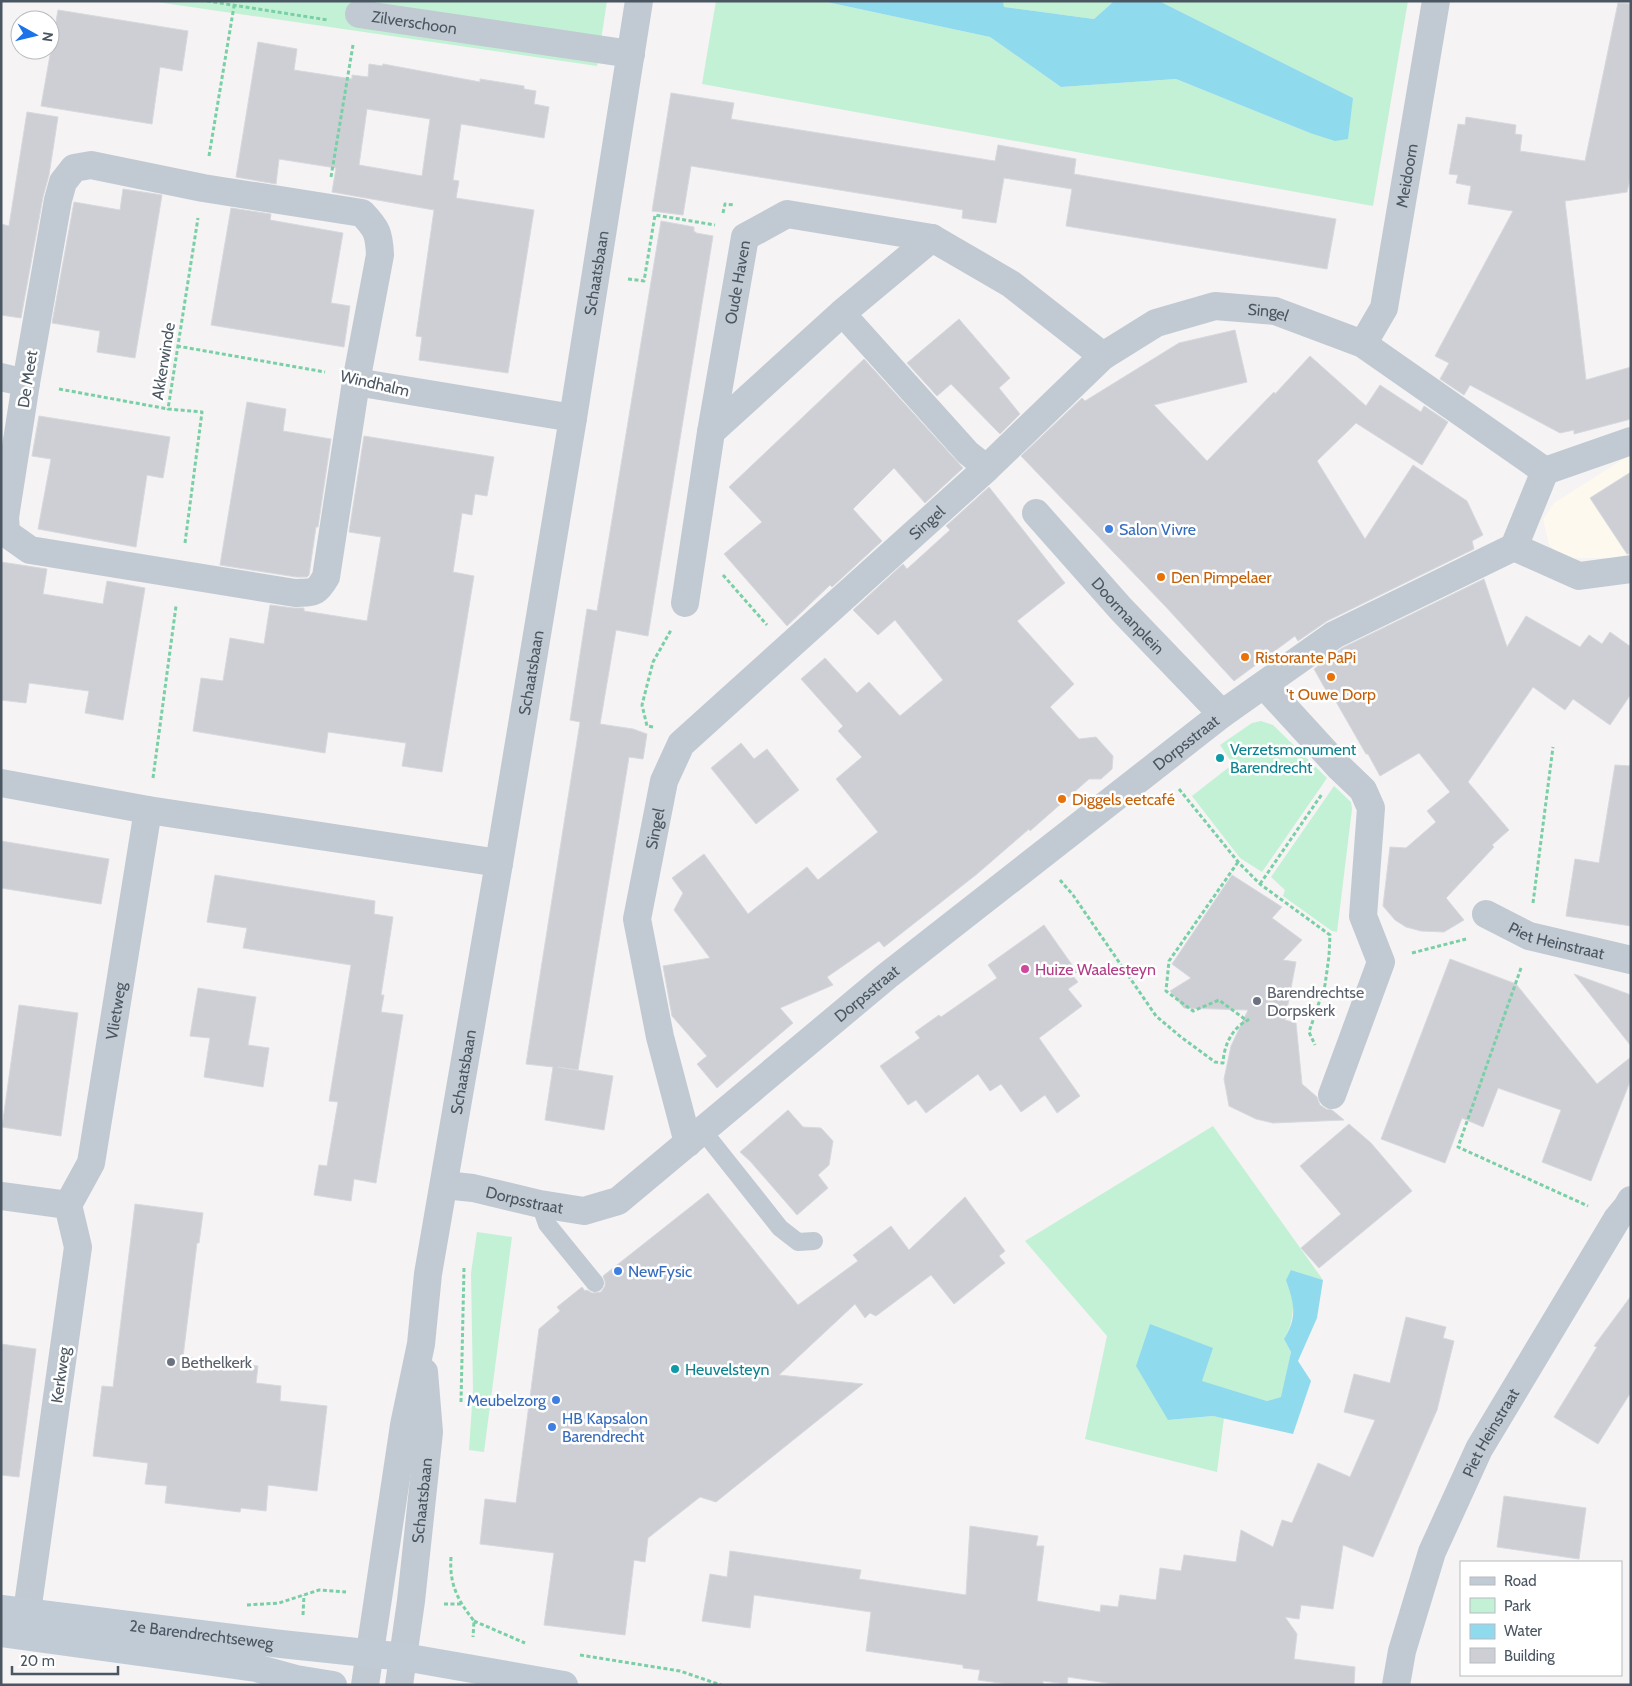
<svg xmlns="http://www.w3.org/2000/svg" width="1632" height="1686" viewBox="0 0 1632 1686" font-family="Cabin,sans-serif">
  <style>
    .commercial { fill: #fdf9ef }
    .green { fill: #c3f1d5 }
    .water { fill: #90daee }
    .building { fill: #cdcfd5; stroke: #d7d9de; fill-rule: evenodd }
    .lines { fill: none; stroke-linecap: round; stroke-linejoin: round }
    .path { stroke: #7ad0a6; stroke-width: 3; stroke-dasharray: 4 2.5; stroke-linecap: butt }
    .service { stroke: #c1cad2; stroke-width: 18 }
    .pedestrian { stroke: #c1cad2; stroke-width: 26 }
    .minor { stroke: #c1cad2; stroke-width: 28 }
    .tertiary { stroke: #c1cad2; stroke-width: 28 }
    .secondary { stroke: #c1cbd6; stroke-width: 28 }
    .shop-dot { fill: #3f7fe0; stroke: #fff; stroke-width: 2 }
    .food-dot { fill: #e8710a; stroke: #fff; stroke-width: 2 }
    .culture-dot { fill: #0f9aa8; stroke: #fff; stroke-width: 2 }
    .hotel-dot { fill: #d1479c; stroke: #fff; stroke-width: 2 }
    .worship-dot { fill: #6b7280; stroke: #fff; stroke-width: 2 }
    .labels { text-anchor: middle; stroke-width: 5; stroke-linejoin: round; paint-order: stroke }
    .street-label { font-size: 16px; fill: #4a5661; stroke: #fff }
    .shop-label { font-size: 16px; fill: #366cbe; stroke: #fff; text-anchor: start }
    .food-label { font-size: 16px; fill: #c56008; stroke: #fff; text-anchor: start }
    .culture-label { font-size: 16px; fill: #0d838f; stroke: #fff; text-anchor: start }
    .hotel-label { font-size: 16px; fill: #b23c85; stroke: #fff; text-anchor: start }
    .worship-label { font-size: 16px; fill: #5b616d; stroke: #fff; text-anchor: start }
  </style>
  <rect width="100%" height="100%" fill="#f5f3f3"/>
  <path class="commercial" d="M 1631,454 L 1631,558 L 1570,558 L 1555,551 L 1549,545 L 1543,519 L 1554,503 Z"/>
  <path class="green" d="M 150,1 L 607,1 L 597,66 Z
    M 716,1 L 822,1 L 990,37 L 1061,87 L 1176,79 L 1310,133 L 1353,98 L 1159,1 L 1408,1 L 1373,206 L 702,84 Z
    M 1003,1 L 1114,1 L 1094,19 L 1004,7 Z
    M 1261,721 L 1273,725 L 1327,778 L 1262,872 L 1240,858 L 1192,796 L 1233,764 L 1220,745 L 1252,723 Z
    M 1334,786 L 1351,802 L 1352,809 L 1337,932 L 1332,931 L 1283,896 L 1285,890 L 1271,877 Z
    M 1213,1126 L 1323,1280 L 1291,1270 C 1293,1294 1297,1318 1284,1339 L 1291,1352 L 1282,1397 L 1267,1401 L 1201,1381 L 1168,1420 L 1213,1416 L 1224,1418 L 1217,1472 L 1085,1439 L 1107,1336 L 1025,1241 Z
    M 477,1232 L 512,1237 L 484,1452 L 469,1450 L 473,1390 L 471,1273 Z"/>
  <path class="water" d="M 822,1 L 1003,1 L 1004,7 L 1094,19 L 1114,1 L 1159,1 L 1353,98 L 1348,139 L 1335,141 L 1310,133 L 1176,79 L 1061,87 L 990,37 Z
    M 1291,1270 L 1323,1280 L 1317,1318 L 1298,1361 L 1311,1381 L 1293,1434 L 1213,1416 L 1168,1420 L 1136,1366 L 1150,1324 L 1213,1348 L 1202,1381 L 1267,1401 L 1281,1397 L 1291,1352 L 1284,1339 C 1298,1317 1294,1303 1286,1280 Z"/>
  <path class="building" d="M 1618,3 L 1631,4 L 1631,175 L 1627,192 L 1565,201 L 1586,380 L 1631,367 L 1631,419 L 1574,434 L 1574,430 L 1560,433 L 1470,385 L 1464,395 L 1440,379 L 1449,363 L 1435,356 L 1513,211 L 1468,204 L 1471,186 L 1456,183 L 1458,175 L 1449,174 L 1458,124 L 1465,125 L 1466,117 L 1516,125 L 1515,134 L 1522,135 L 1520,151 L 1585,161 Z
    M 58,10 L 188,31 L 182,71 L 160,67 L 152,124 L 41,106 Z
    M 258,42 L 297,49 L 294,70 L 352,79 L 352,75 L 368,77 L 369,64 L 382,66 L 383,64 L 480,82 L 480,79 L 524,86 L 524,89 L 536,91 L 534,104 L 549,107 L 544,138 L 461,124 L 453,180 L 459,181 L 456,198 L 534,210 L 508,373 L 419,360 L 422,337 L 416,336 L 434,210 L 332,192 L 336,168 L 279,159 L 276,184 L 236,177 ZM 367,109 L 430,119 L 422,176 L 359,165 Z
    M 671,93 L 734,103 L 731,119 L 995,161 L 998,145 L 1076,159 L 1074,174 L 1336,219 L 1327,269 L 1066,226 L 1072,189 L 1004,178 L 996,223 L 962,218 L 963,210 L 691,166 L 683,215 L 652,211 Z
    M 27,112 L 58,117 L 49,175 L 43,197 L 21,318 L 1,315 L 1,224 L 9,226 Z
    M 123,189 L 162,195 L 135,358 L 97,352 L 100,331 L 52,323 L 74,202 L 120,210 Z
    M 231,208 L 271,214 L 270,220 L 343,233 L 331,303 L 350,306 L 344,347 L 211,325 Z
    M 661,221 L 694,227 L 694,232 L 696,232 L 696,233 L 713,236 L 648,636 L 616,630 L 600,724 L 633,729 L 647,734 L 643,759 L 629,757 L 578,1070 L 558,1067 L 613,1076 L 604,1130 L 545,1120 L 553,1067 L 526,1064 L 580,722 L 570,720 L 587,609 L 597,611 Z
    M 959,319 L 1010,378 L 999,388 L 1020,414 L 1000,434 L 951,384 L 937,396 L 907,363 Z
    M 1235,330 L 1247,382 L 1154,405 L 1207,461 L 1274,392 L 1275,394 L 1310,356 L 1366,406 L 1380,385 L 1421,412 L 1424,406 L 1448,422 L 1422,465 L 1356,423 L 1317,461 L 1365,539 L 1413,465 L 1467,501 L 1483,535 L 1472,541 L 1474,549 L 1327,621 L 1298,641 L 1295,636 L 1234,681 L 1166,607 L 1021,456 L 1082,398 L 1085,401 L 1179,343 Z
    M 864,359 L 963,468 L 925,503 L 894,468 L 853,509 L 882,541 L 832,587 L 830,585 L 787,626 L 724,554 L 762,522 L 729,487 Z
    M 247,402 L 286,409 L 283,431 L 331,439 L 318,527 L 316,527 L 309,575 L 307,577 L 296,577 L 220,565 Z
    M 39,416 L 170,437 L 163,478 L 147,475 L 136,547 L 38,529 L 51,459 L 32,456 Z
    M 364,436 L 494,457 L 487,496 L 475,494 L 472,515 L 462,513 L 453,572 L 474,576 L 442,772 L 402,766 L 406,743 L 328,732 L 325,753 L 193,731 L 201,678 L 223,681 L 230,638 L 264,644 L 270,605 L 293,608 L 304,608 L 304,611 L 367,621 L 381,537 L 349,532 Z
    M 1631,472 L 1631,554 L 1627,554 L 1590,498 Z
    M 989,487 L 1065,583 L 1017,621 L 1074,684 L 1050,707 L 1079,739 L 1096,737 L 1113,756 L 1112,769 L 1101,779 L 1089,779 L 1030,831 L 1029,829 L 977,874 L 884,947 L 879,941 L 827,977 L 833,985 L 780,1008 L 793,1023 L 717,1088 L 697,1064 L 707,1056 L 672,1016 L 663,966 L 710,958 L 674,910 L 683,893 L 672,878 L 704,854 L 748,914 L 807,867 L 818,880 L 878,832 L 836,779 L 862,757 L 838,731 L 843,726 L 801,679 L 825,658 L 857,693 L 869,682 L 900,716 L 943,680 L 895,620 L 878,635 L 853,610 L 903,564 L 907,569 L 950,530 L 946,526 Z
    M 1,562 L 47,569 L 43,594 L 103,604 L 107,581 L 145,588 L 123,720 L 85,713 L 89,691 L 29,683 L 26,703 L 1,700 Z
    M 1484,579 L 1507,647 L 1526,616 L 1580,647 L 1589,635 L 1602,644 L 1610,632 L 1631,647 L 1631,694 L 1610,725 L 1573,699 L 1565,710 L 1533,687 L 1468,782 L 1509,830 L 1492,845 L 1494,847 L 1446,898 L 1464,920 L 1444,932 L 1421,931 L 1406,927 L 1395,920 L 1383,906 L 1390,847 L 1406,848 L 1436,822 L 1427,811 L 1450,792 L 1419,753 L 1380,776 L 1368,754 L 1366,754 L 1335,700 L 1332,701 L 1314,669 L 1342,648 Z
    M 741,743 L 754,759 L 767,749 L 799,790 L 756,824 L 711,768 Z
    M 1615,765 L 1631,766 L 1631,926 L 1566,916 L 1575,859 L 1599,863 Z
    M 1,841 L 109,859 L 101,904 L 1,888 Z
    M 215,875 L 375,901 L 374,914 L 393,917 L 381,995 L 384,995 L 381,1012 L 403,1015 L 376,1183 L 354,1179 L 351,1201 L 314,1195 L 319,1165 L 327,1166 L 338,1102 L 329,1101 L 351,965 L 243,948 L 247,928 L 207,922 Z
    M 1232,875 L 1282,907 L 1272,918 L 1302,940 L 1283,960 L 1296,962 L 1285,1020 L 1296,1023 L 1302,1084 L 1317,1097 L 1320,1105 L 1326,1109 L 1332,1110 L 1344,1120 L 1273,1123 L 1256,1119 L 1229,1106 L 1224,1079 L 1231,1046 L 1248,1010 L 1184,1008 L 1170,991 L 1191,978 L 1172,964 Z
    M 1044,925 L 1077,972 L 1072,975 L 1078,982 L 1068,989 L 1082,1006 L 1039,1038 L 1080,1096 L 1057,1113 L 1045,1095 L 1021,1112 L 1001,1084 L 990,1091 L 978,1074 L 926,1113 L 916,1100 L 908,1105 L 880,1066 L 920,1038 L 915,1032 L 939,1015 L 941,1017 L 997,978 L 988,965 Z
    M 1450,959 L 1516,984 L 1597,1084 L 1631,1057 L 1631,1079 L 1591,1181 L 1542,1162 L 1561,1110 L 1498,1088 L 1483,1127 L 1462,1118 L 1445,1163 L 1381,1139 Z
    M 1574,974 L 1631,995 L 1631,1046 Z
    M 198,988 L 256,997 L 248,1045 L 269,1048 L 263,1087 L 204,1077 L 210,1038 L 190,1036 Z
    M 19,1005 L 78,1013 L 61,1136 L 2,1127 Z
    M 788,1110 L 803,1127 L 821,1128 L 833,1141 L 829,1165 L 818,1175 L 828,1188 L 797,1215 L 750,1161 L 740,1152 Z
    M 1349,1124 L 1371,1143 L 1412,1191 L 1319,1268 L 1301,1248 L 1341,1214 L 1300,1166 Z
    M 708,1193 L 798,1305 L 858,1261 L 853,1255 L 891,1226 L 909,1250 L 965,1197 L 1005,1251 L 999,1256 L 1005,1263 L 954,1304 L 931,1275 L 876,1316 L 870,1313 L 865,1318 L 855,1304 L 779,1375 L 863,1384 L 716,1502 L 700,1497 L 648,1538 L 645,1562 L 634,1560 L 625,1635 L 544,1625 L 554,1553 L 480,1544 L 485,1499 L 516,1503 L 539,1329 L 560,1311 L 557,1307 L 582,1287 L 585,1291 L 587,1290 L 592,1293 L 601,1292 L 605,1286 L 605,1281 L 603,1276 Z
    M 135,1204 L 203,1213 L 199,1243 L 197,1243 L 183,1357 L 258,1366 L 256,1383 L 281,1386 L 280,1401 L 327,1406 L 317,1491 L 268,1485 L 266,1511 L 241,1508 L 240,1512 L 165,1503 L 167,1486 L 145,1484 L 148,1463 L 93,1456 L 102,1386 L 113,1387 Z
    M 1631,1296 L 1631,1392 L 1598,1444 L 1554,1417 L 1597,1347 L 1594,1346 Z
    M 1406,1317 L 1446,1327 L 1443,1338 L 1454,1341 L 1437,1410 L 1373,1557 L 1343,1545 L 1333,1609 L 1301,1605 L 1299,1619 L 1285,1617 L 1297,1634 L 1294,1659 L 1355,1667 L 1354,1685 L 1120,1685 L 1068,1677 L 1067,1684 L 1043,1681 L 1043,1685 L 1015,1685 L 978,1680 L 980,1670 L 963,1668 L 963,1665 L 866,1651 L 871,1612 L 754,1595 L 750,1628 L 702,1621 L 710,1574 L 727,1577 L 730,1551 L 861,1570 L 859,1579 L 966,1595 L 970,1526 L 1038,1536 L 1036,1546 L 1044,1546 L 1037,1601 L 1100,1612 L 1101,1605 L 1118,1607 L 1120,1595 L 1156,1600 L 1160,1568 L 1181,1571 L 1184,1555 L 1236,1562 L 1241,1530 L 1273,1547 L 1282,1520 L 1292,1523 L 1318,1463 L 1350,1477 L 1375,1420 L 1344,1412 L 1354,1374 L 1390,1383 Z
    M 1,1344 L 36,1349 L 19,1477 L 1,1475 Z
    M 1504,1496 L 1586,1508 L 1579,1559 L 1497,1547 Z"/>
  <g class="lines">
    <path class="path" d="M 207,1 L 328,20
      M 209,156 L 234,6
      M 331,177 L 353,45
      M 723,213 L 725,204 L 734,205
      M 628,279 L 644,281 L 655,215 L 715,225
      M 177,346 L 325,372
      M 59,389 L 168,409
      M 185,543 L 202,412 L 168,409 L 198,218
      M 723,575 L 767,625
      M 653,727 L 647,726 L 642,705 L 653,662 L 671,630
      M 153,778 L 176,606
      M 1179,789 L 1239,863 L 1260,884 L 1330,935 L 1329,956 L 1325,985 L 1309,1032 L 1315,1045
      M 1238,862 L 1169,961 L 1166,991 L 1193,1011 L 1219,1000 L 1246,1020
      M 1060,880 L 1073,895 L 1156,1016 L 1181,1037 L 1215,1062 L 1223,1063 C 1224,1045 1232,1027 1250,1019
      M 1260,884 L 1322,794
      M 1533,903 L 1553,747
      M 1412,953 L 1466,939
      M 1521,968 L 1458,1147 L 1588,1206
      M 461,1402 L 464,1268
      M 451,1557 C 449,1584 458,1601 474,1621 L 473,1637
      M 444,1604 L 461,1604
      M 247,1605 L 279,1603 L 319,1590 L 346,1592
      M 303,1615 L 304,1595
      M 474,1621 L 525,1643
      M 580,1655 L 680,1671 L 721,1685"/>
    <path class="service" d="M 703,1131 L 780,1228 L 798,1242 L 814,1241
      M 540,1204 L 547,1224 L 595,1283"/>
    <path class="pedestrian" d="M 842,313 L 968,453 L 987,468"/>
    <g class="minor">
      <path id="s1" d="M 359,14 L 631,54"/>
      <path d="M 91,165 L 203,188 L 362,213 C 377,229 379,233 380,255 L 356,382 L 326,577 C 316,594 314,592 295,593 L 30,550 L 6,533 L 5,517 L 26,383 L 58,200 L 63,182 L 74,168 Z"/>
      <path id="s2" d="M 1363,344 L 1384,308 L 1436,1"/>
      <path d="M 1,377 L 26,383"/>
      <path d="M 356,382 L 573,418"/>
      <path d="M 711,432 L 842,313 L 932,238"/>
      <path id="s3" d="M 1036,513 L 1121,609 L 1222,714"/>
      <path d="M 1514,547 L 1579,576 L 1631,569"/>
      <path id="s4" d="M 685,603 L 711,432 L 745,237 L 787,214 L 932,238 L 1011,284 L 1103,356"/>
      <path d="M 1264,685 L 1340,768 L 1363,790 L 1371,808 L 1363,916 L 1381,962 L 1332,1095"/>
      <path d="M 1,783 L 148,810 L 499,863"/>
      <path id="s5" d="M 1486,914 L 1529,936 L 1631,960"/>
      <path id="s6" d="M 688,1143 L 660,1037 L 637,919 L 664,781 L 681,744 L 987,468 L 1103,356 L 1156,323 L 1215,306 L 1275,311 L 1363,344 L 1545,471"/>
      <path id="s7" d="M 444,1185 L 473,1188 L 540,1204 L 584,1211 L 618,1201 L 887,976 L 1222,714 L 1334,635 L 1514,547 L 1545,471 L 1631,441"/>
      <path d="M 1,1196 L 68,1205 L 78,1247 L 27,1612"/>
      <path id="s8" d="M 68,1205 L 91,1163 L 148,810"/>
      <path id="s9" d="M 1396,1685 L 1402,1651 L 1432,1552 L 1479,1449 L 1617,1219 L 1627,1207 L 1631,1200"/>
    </g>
    <g class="tertiary">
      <path id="s10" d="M 365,1685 L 404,1425 L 421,1344 L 428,1274 L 499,863 L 573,418 L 639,1"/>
      <path id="s11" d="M 399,1685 L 411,1601 L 429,1432 L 424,1372"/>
    </g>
    <g class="secondary">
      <path id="s12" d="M 1,1609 L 281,1644 L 404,1657 L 564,1685"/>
      <path d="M 1,1633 L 256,1668 L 296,1679 L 333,1685"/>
    </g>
  </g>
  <g class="shop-dot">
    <circle cx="1109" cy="529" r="5"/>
    <circle cx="618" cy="1271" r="5"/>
    <circle cx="556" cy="1400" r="5"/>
    <circle cx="552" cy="1427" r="5"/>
  </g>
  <g class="food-dot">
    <circle cx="1161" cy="577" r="5"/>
    <circle cx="1245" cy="657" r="5"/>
    <circle cx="1331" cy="677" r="5"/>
    <circle cx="1062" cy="799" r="5"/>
  </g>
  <g class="culture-dot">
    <circle cx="1220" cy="758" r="5"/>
    <circle cx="675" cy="1369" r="5"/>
  </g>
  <circle class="hotel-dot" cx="1025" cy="969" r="5"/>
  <g class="worship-dot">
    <circle cx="1257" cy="1001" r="5"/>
    <circle cx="171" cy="1362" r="5"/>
  </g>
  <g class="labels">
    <g class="street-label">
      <text dy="6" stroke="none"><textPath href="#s1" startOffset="56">Zilverschoon</textPath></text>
      <text dy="6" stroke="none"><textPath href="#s2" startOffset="176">Meidoorn</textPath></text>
      <text dy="6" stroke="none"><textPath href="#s10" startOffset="1431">Schaatsbaan</textPath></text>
      <text dy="6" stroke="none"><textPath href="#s4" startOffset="325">Oude Haven</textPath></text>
      <text dy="6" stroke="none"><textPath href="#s6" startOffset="1162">Singel</textPath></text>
      <text transform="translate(163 361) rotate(-81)" y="6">Akkerwinde</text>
      <text transform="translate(27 379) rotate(-81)" y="6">De Meet</text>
      <text transform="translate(375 383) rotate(13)" y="6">Windhalm</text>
      <text dy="6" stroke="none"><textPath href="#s6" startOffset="742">Singel</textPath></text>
      <text dy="6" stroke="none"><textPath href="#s3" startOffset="138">Doormanplein</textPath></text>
      <text dy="6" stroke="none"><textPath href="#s10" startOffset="1026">Schaatsbaan</textPath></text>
      <text dy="6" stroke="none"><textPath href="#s7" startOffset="908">Dorpsstraat</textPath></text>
      <text dy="6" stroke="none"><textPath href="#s6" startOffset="322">Singel</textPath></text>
      <text dy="6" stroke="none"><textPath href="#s5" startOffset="76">Piet Heinstraat</textPath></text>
      <text dy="6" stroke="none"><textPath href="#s7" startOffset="502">Dorpsstraat</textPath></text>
      <text dy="6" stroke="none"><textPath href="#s8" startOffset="202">Vlietweg</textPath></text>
      <text dy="6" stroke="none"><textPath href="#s10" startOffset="621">Schaatsbaan</textPath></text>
      <text dy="6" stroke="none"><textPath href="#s7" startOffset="82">Dorpsstraat</textPath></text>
      <text transform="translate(60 1375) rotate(-82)" y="6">Kerkweg</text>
      <text dy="6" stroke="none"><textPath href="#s9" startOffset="271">Piet Heinstraat</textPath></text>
      <text dy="6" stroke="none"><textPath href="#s11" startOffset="186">Schaatsbaan</textPath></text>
      <text dy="6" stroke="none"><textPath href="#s12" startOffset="202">2e Barendrechtseweg</textPath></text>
    </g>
    <g class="shop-label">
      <text x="1119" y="535">Salon Vivre</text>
      <text x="628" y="1277">NewFysic</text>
      <text x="546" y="1406" text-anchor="end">Meubelzorg</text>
      <text x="562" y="1424">HB Kapsalon<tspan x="562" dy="18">Barendrecht</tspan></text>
    </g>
    <g class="food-label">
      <text x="1171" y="583">Den Pimpelaer</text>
      <text x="1255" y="663">Ristorante PaPi</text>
      <text x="1331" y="700" text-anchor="middle">'t Ouwe Dorp</text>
      <text x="1072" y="805">Diggels eetcafé</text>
    </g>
    <g class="culture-label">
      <text x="1230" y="755">Verzetsmonument<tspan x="1230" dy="18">Barendrecht</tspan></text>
      <text x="685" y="1375">Heuvelsteyn</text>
    </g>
    <g class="hotel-label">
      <text x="1035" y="975">Huize Waalesteyn</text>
    </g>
    <g class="worship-label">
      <text x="1267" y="998">Barendrechtse<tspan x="1267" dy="18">Dorpskerk</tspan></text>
      <text x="181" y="1368">Bethelkerk</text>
    </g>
  </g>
  <rect width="1632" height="1686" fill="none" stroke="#4a5661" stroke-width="5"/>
  <rect x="1460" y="1561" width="162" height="115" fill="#ffffff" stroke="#b7bbc0"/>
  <rect x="1470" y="1577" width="25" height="8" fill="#c1cbd6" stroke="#b7bbc0"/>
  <text x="1504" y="1586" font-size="15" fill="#4a5661">Road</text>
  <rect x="1470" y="1598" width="25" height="15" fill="#c3f1d5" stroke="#b7bbc0"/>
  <text x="1504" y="1611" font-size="15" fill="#4a5661">Park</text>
  <rect x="1470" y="1624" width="25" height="15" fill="#90daee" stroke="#b7bbc0"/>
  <text x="1504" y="1636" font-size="15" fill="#4a5661">Water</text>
  <rect x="1470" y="1648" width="25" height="15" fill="#cdcfd5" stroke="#b7bbc0"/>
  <text x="1504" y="1661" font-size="15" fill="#4a5661">Building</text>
  <g transform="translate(35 35) rotate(98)"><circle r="24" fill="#ffffff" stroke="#b7bbc0"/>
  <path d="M0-4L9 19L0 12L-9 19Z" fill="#1a73e8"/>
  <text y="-8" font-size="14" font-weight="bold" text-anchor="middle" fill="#4a5661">N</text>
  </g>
  <path d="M12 1666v8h106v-8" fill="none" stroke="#4a5661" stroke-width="2.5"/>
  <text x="20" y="1666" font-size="15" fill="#4a5661" stroke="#ffffff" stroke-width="4" paint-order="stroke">20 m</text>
</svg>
